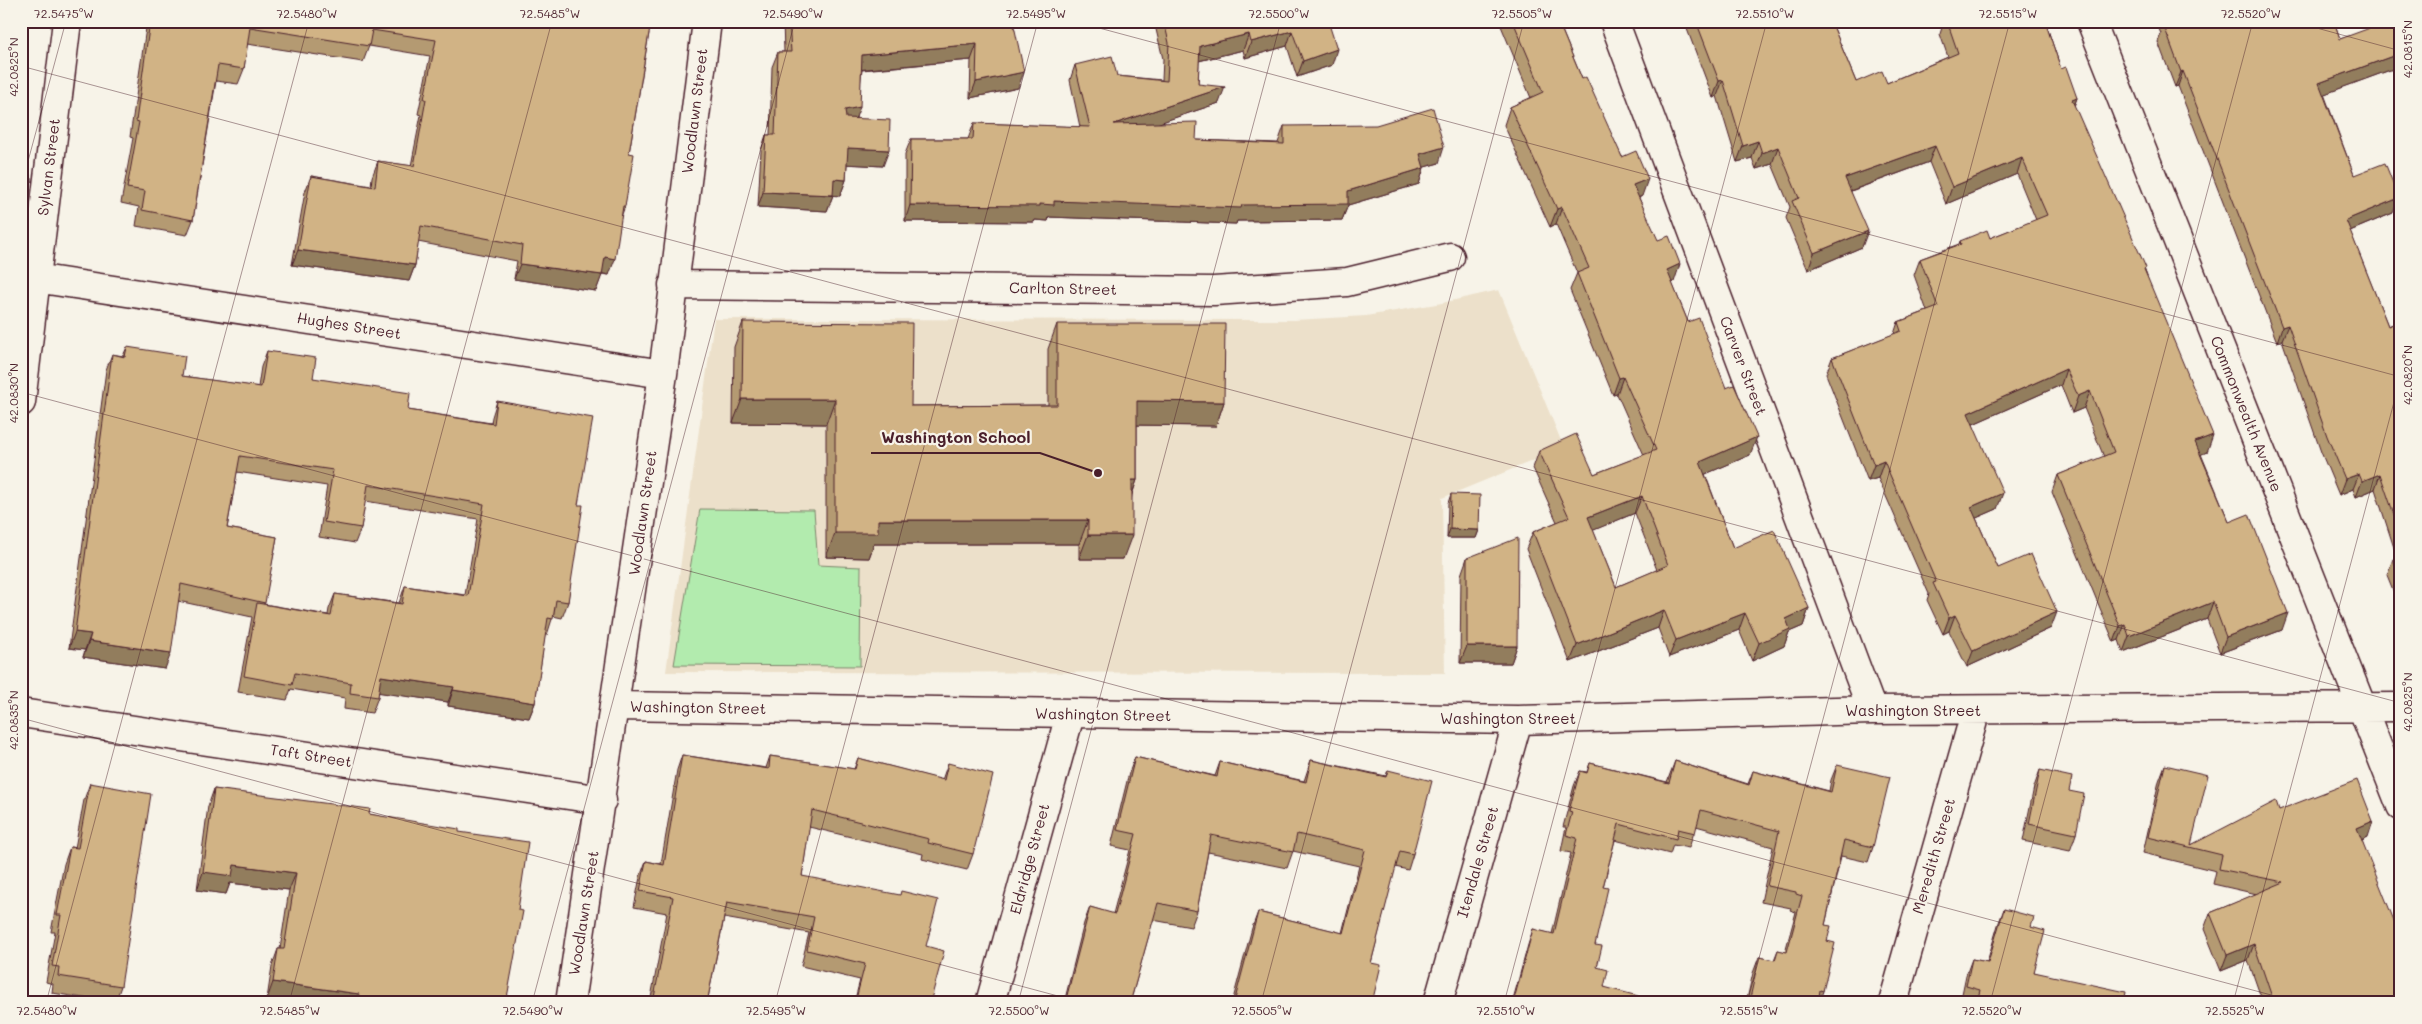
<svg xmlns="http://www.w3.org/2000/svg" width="2422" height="1024" viewBox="0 0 2422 1024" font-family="Mali,sans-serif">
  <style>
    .built { fill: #ece0ca }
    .green { fill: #b2ebae; stroke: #7e856c }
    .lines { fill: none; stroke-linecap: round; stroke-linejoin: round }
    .minor-casing { stroke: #4a1f2b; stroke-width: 31 }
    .minor { stroke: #f7f3e8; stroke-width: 28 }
    .wall { fill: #b49a72; stroke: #4a1f2b; fill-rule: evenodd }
    .shaded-wall { fill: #927d5d; stroke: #4a1f2b }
    .building { fill: #d1b385; stroke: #4a1f2b; fill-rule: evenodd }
    .ticks { fill: none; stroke: #4a1f2b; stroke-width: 1; stroke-opacity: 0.45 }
    .labels { text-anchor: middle; stroke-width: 4.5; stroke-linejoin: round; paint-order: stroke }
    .street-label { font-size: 15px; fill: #4a1f2b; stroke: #f7f3e8 }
    .leader { fill: none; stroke: #4a1f2b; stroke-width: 2 }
    .callout-dot { fill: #4a1f2b; stroke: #f7f3e8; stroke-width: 2 }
    .callout-label { font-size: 16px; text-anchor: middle; font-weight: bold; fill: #4a1f2b; stroke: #f7f3e8; stroke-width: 4.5; stroke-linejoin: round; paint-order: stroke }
    .neatline { fill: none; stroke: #4a1f2b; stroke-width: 2 }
    .ticks-label { font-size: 12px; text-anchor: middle; fill: #4a1f2b }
  </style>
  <rect width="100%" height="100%" fill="#f7f3e8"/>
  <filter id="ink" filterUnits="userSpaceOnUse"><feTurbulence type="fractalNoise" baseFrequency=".02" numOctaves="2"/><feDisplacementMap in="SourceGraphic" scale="10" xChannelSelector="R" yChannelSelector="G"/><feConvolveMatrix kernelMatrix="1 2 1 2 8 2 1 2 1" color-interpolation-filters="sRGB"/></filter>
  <g filter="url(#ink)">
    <path class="built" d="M 1499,290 L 1564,448 L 1442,498 L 1445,673 L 666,672 L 714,319 L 1294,320 L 1366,316 L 1442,303 Z"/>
    <path class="green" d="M 700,509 L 814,510 L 818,565 L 861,567 L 860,666 L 674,665 Z"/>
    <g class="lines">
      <g class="minor-casing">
        <path id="minor" d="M 1614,21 L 1872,710
          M 2091,21 L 2401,806
          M 35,278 L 663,374
          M 673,285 L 1214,291 L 1347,282 L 1450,257
          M 21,402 L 67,21
          M 616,706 L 1518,720 L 1872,710 L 2401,707
          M 21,713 L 602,800
          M 570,1003 L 663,374 L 707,21
          M 990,1003 L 1070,715
          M 1438,1003 L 1518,720
          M 1893,1003 L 1976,710"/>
      </g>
      <use href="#minor" class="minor"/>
    </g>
    <path class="wall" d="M 147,21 L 651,21 L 629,153 L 625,206 L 621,217 L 609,275 L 602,274 L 596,291 L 514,279 L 517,261 L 418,242 L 415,265 L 409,281 L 292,265 L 305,192 L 311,176 L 371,186 L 372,177 L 378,161 L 411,166 L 421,115 L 418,114 L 430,56 L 369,46 L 363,62 L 247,44 L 244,69 L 238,84 L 216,81 L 193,220 L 187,235 L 136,226 L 139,207 L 121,203 L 133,138 L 130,137 Z
      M 783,21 L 1013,21 L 1018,88 L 970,98 L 971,60 L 862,70 L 856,119 L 883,166 L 847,164 L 846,180 L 840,196 L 833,195 L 827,211 L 758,207 L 761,150 L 766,135 L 770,135 L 772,67 L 778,52 L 784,52 Z
      M 1154,21 L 1328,21 L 1332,65 L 1297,77 L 1287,46 L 1245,58 L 1243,50 L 1199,61 L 1198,84 L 1219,103 L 1158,123 L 1196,140 L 1278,143 L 1284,126 L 1439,163 L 1424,167 L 1419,184 L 1348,205 L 1342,220 L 1237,221 L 1236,224 L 1049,217 L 1048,221 L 1035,220 L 1034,222 L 905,221 L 905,154 L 911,139 L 968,139 L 974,123 L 1080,127 L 1070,80 L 1075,65 L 1117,76 L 1162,80 L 1163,59 Z
      M 1499,21 L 1558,21 L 1582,79 L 1642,196 L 1639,198 L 1674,282 L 1672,283 L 1688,322 L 1750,455 L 1705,474 L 1733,548 L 1809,608 L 1803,626 L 1789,632 L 1784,646 L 1752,661 L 1739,630 L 1669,657 L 1658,628 L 1570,662 L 1526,549 L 1533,532 L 1557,522 L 1533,468 L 1539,451 L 1594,474 L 1644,455 L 1617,394 L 1613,395 L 1570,290 L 1577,273 L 1556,224 L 1550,227 L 1504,125 L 1510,107 L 1531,98 ZM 1635,513 L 1657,570 L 1616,587 L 1593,530 Z
      M 1684,21 L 1831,21 L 1856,82 L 1887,83 L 1948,57 L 1940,34 L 1944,21 L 2045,21 L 2061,69 L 2077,98 L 2074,106 L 2145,271 L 2207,452 L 2201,454 L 2229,522 L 2282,630 L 2220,653 L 2207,619 L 2123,652 L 2119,640 L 2114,642 L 2052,492 L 2058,475 L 2104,457 L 2084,408 L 2072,413 L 2061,385 L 1973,424 L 1997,509 L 1976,518 L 1998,568 L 2051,628 L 1967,667 L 1949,631 L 1943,634 L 1927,600 L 1929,594 L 1878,478 L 1868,481 L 1826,374 L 1832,358 L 1894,334 L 1898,322 L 1927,311 L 1914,275 L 1920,259 L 1959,244 L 1960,241 L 1990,238 L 2036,220 L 2017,174 L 1946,204 L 1929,162 L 1851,191 L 1862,247 L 1808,270 L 1786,218 L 1790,207 L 1772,164 L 1756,169 L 1752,158 L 1737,162 L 1717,96 L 1713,98 Z
      M 2156,21 L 2334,21 L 2340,39 L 2401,21 L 2401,66 L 2324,94 L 2354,175 L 2393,213 L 2350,231 L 2388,326 L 2401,321 L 2401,610 L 2387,575 L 2393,559 L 2397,557 L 2375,489 L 2356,497 L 2353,489 L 2339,495 L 2321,452 L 2282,340 L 2277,342 L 2178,86 L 2175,87 L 2158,42 L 2161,34 Z
      M 743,322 L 911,406 L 1048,405 L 1048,349 L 1057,324 L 1224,402 L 1216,426 L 1137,425 L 1137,480 L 1132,495 L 1123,559 L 1079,559 L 1079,544 L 874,544 L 869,558 L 826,557 L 826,424 L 733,423 L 734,347 Z
      M 127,347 L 182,376 L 258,387 L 261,367 L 267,351 L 313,378 L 408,410 L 491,423 L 492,417 L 497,401 L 578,505 L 568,602 L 562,618 L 553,616 L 547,635 L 545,635 L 535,703 L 529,718 L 448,706 L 448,702 L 378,692 L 378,697 L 372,713 L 344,709 L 345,698 L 291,689 L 287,700 L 238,692 L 252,617 L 178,601 L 165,669 L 83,657 L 85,650 L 69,648 L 106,370 L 112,354 L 123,356 ZM 237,472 L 327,486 L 319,537 L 355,543 L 361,528 L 365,501 L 478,519 L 465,595 L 405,586 L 399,603 L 335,594 L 329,609 L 328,615 L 264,604 L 277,537 L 227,528 Z
      M 1451,494 L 1479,530 L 1476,538 L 1447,538 L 1448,503 Z
      M 1467,558 L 1517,646 L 1511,663 L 1460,663 L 1461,575 Z
      M 682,755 L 766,768 L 770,756 L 854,769 L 858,758 L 942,780 L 948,763 L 973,854 L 967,870 L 922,859 L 923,854 L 809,827 L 802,876 L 926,946 L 930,1003 L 854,1003 L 860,980 L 801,966 L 809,933 L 724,918 L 707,1003 L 650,1003 L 667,913 L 634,907 L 640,877 L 646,861 L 661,864 L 677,770 Z
      M 1135,757 L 1215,776 L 1220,762 L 1304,781 L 1311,760 L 1386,776 L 1388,770 L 1413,854 L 1408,870 L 1395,867 L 1371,963 L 1372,1003 L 1232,1003 L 1252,928 L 1258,912 L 1342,933 L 1359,866 L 1293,851 L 1287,868 L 1208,852 L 1197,911 L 1191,927 L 1153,920 L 1130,1003 L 1064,1003 L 1084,923 L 1090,907 L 1113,914 L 1130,850 L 1111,846 L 1129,773 Z
      M 1675,761 L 1748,784 L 1753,771 L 1829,791 L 1831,780 L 1837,765 L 1873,847 L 1868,862 L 1841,856 L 1825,925 L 1827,941 L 1823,991 L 1819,1003 L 1746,1003 L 1753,973 L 1759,957 L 1774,960 L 1778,950 L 1785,952 L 1796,912 L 1790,910 L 1791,908 L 1761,902 L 1773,847 L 1696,826 L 1689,848 L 1673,845 L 1670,854 L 1615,840 L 1603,887 L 1595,945 L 1597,967 L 1604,987 L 1637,1003 L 1512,1003 L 1528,945 L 1533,929 L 1552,934 L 1571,853 L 1561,851 L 1566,827 L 1563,827 L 1574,786 L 1580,771 L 1587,772 L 1590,763 L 1667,782 Z
      M 2165,765 L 2191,845 L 2279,810 L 2368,837 L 2362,840 L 2401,1003 L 2263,1003 L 2248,960 L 2221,971 L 2204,929 L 2210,913 L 2257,894 L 2213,884 L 2216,871 L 2143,853 L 2159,781 Z
      M 2040,770 L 2069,791 L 2076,834 L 2070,851 L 2023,841 L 2034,787 Z
      M 90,783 L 121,986 L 115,1003 L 52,993 L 53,984 L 46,982 L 55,932 L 51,932 L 64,864 L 70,847 L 75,848 L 84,800 Z
      M 214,789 L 369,814 L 459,832 L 518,910 L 506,1003 L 292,1003 L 267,999 L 272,966 L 278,949 L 280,949 L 289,890 L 230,883 L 226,894 L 197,890 L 208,806 Z
      M 2004,909 L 2031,927 L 2034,972 L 2124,1003 L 1959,1003 L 1961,999 L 1966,975 L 1972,959 L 1987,962 L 1998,925 Z"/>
    <path class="shaded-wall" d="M 1292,31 L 1287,46 L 1245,58 L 1251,42 Z
      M 1249,34 L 1243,50 L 1194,62 L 1200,46 Z
      M 977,44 L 971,60 L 856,70 L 862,55 Z
      M 1337,49 L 1332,65 L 1297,77 L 1303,61 Z
      M 2401,53 L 2401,66 L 2314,98 L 2319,83 Z
      M 2183,71 L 2178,86 L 2175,87 L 2181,72 Z
      M 1024,72 L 1018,88 L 970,98 L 976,82 Z
      M 1723,80 L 1717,96 L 1713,98 L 1719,81 Z
      M 1225,87 L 1219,103 L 1108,140 L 1114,124 Z
      M 2077,98 L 2071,114 L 2072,100 Z
      M 860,107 L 854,122 L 840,125 L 845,110 Z
      M 1758,141 L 1752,158 L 1737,162 L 1743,146 Z
      M 1935,146 L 1929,162 L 1839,195 L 1845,178 Z
      M 1444,147 L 1439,163 L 1414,170 L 1420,154 Z
      M 1778,147 L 1772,164 L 1756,169 L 1762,153 Z
      M 848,148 L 889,150 L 883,166 L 842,164 Z
      M 2022,158 L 2017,174 L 1946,204 L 1952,187 Z
      M 1424,168 L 1419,184 L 1348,205 L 1342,220 L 1237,221 L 1236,224 L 1049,217 L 1048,221 L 1035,220 L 1034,222 L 905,221 L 910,205 L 1040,204 L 1054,201 L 1242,205 L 1348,191 Z
      M 834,179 L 846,180 L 840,196 L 828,195 Z
      M 1648,179 L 1642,196 L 1627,203 L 1633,185 Z
      M 763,192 L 833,195 L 827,211 L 758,207 Z
      M 2399,198 L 2393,213 L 2340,235 L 2346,220 Z
      M 1562,207 L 1556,224 L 1550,227 L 1557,209 Z
      M 1868,231 L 1862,247 L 1808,270 L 1814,253 Z
      M 298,250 L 415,265 L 409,281 L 292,265 Z
      M 605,257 L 615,259 L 609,275 L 599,273 Z
      M 520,264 L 602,275 L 596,291 L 514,279 Z
      M 1680,264 L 1674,282 L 1660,288 L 1667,270 Z
      M 2288,325 L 2282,340 L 2277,342 L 2282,327 Z
      M 2066,369 L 2061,385 L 1962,429 L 1968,413 Z
      M 1623,377 L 1617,394 L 1613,395 L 1619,378 Z
      M 2090,391 L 2084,408 L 2072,413 L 2078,396 Z
      M 742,399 L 835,399 L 826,424 L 733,423 Z
      M 1137,401 L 1224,402 L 1216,426 L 1128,425 Z
      M 2213,435 L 2207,452 L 2190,459 L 2195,442 Z
      M 1757,437 L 1750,455 L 1694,479 L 1700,462 Z
      M 1884,461 L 1878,478 L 1868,481 L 1874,465 Z
      M 2359,474 L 2353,489 L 2339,495 L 2345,479 Z
      M 2380,474 L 2375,489 L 2356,497 L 2362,481 Z
      M 1132,480 L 1137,480 L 1128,505 Z
      M 2003,493 L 1997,509 L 1965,523 L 1971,507 Z
      M 1642,496 L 1635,513 L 1582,535 L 1588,517 Z
      M 878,520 L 1088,520 L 1079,544 L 874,544 L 869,558 L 826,557 L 835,533 Z
      M 1450,529 L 1479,530 L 1476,538 L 1447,538 Z
      M 1088,535 L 1132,535 L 1123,559 L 1079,559 Z
      M 2213,602 L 2207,619 L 2123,652 L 2129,636 Z
      M 1809,608 L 1803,626 L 1789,632 L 1784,646 L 1752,661 L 1759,643 L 1786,619 Z
      M 1664,610 L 1658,628 L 1570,662 L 1577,645 Z
      M 2057,612 L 2051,628 L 1967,667 L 1973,651 Z
      M 1745,613 L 1739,630 L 1669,657 L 1676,640 Z
      M 2288,613 L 2282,630 L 2220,653 L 2226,637 Z
      M 1955,615 L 1949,631 L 1943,634 L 1949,618 Z
      M 2125,624 L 2119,640 L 2114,642 L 2120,626 Z
      M 75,632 L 91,634 L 85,650 L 69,648 Z
      M 89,641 L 171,653 L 165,669 L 83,657 Z
      M 1467,646 L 1517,646 L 1511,663 L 1460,663 Z
      M 381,676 L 454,687 L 448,702 L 375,692 Z
      M 453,690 L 535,703 L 529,718 L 448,706 Z
      M 2373,821 L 2368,837 L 2351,844 L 2357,828 Z
      M 234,865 L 296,873 L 289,890 L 230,883 L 226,894 L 197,890 L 203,872 Z
      M 2254,944 L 2248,960 L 2221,971 L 2227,955 Z
      M 273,982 L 359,994 L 355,1003 L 292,1003 L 267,999 Z"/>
    <path class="building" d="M 150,21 L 651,21 L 629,153 L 634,154 L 625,206 L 623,206 L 615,259 L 605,257 L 602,275 L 520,264 L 522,245 L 421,226 L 415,265 L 298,250 L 311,176 L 375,187 L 378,161 L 414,166 L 426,99 L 424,99 L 436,40 L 372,30 L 369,46 L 250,27 L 244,69 L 218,65 L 193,220 L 142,210 L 145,191 L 127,188 L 139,122 L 136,121 Z
      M 789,21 L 1013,21 L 1024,72 L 976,82 L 977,44 L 862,55 L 860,107 L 845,110 L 846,118 L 890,120 L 889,150 L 848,148 L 846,180 L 834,179 L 833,195 L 763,192 L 766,135 L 775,135 L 778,52 L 791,52 Z
      M 1164,21 L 1328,21 L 1337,49 L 1303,61 L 1292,31 L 1251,42 L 1249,34 L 1200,46 L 1198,84 L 1225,87 L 1114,124 L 1197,122 L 1196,140 L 1284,144 L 1284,126 L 1376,125 L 1433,108 L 1444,147 L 1420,154 L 1424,168 L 1348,191 L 1348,204 L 1242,205 L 1241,208 L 1054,201 L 1054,205 L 1040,204 L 1040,206 L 910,205 L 911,139 L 973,139 L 974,123 L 1090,127 L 1075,65 L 1112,56 L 1117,76 L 1167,81 L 1169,43 Z
      M 1513,21 L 1558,21 L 1582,79 L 1586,77 L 1622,157 L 1636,151 L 1648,179 L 1633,185 L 1658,240 L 1669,236 L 1680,264 L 1667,270 L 1688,322 L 1699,318 L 1726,388 L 1734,385 L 1757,437 L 1700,462 L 1733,548 L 1774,530 L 1809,608 L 1786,619 L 1790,629 L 1759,643 L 1745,613 L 1676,640 L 1664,610 L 1577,645 L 1533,532 L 1569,517 L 1539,451 L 1576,434 L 1594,474 L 1656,450 L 1623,377 L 1619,378 L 1577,273 L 1589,268 L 1562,207 L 1557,209 L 1510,107 L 1543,92 ZM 1642,496 L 1668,565 L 1616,587 L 1588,517 Z
      M 1696,21 L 1831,21 L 1856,82 L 1882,71 L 1887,83 L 1958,53 L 1947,21 L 2045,21 L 2061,69 L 2066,67 L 2077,98 L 2072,100 L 2146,268 L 2144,269 L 2213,435 L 2195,442 L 2229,522 L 2249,514 L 2288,613 L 2226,637 L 2213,602 L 2129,636 L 2125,624 L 2120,626 L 2058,475 L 2114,452 L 2090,391 L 2078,396 L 2066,369 L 1968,413 L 2003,493 L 1971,507 L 1998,568 L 2031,554 L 2057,612 L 1973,651 L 1955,615 L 1949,618 L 1933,583 L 1936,582 L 1884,461 L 1874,465 L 1832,358 L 1901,331 L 1898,322 L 1938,307 L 1920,259 L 1961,244 L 1960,241 L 1987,230 L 1990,238 L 2047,215 L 2022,158 L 1952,187 L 1935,146 L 1845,178 L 1868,231 L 1814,253 L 1792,201 L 1799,198 L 1778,147 L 1762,153 L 1758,141 L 1743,146 L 1723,80 L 1719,81 Z
      M 2168,21 L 2334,21 L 2340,39 L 2389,21 L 2401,21 L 2401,53 L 2319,83 L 2354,175 L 2385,163 L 2399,198 L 2346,220 L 2388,326 L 2401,321 L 2401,535 L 2380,474 L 2362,481 L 2359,474 L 2345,479 L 2327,436 L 2288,325 L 2282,327 L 2183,71 L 2181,72 L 2164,26 L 2169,24 Z
      M 743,322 L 912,323 L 911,406 L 1057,405 L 1057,324 L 1225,324 L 1224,402 L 1137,401 L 1137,480 L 1132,480 L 1132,535 L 1088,535 L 1088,520 L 878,520 L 878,533 L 835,533 L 835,399 L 742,399 Z
      M 127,347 L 185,356 L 182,376 L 261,387 L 267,351 L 316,358 L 313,378 L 410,393 L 408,410 L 494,424 L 497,401 L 593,418 L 578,505 L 583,505 L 568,602 L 556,600 L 553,619 L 548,618 L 535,703 L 453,690 L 454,687 L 381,676 L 378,697 L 350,693 L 351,683 L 295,673 L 292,685 L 244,676 L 257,603 L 331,616 L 335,594 L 402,604 L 405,586 L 468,596 L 484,504 L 368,485 L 361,528 L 324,522 L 333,470 L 240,456 L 227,528 L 277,537 L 265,603 L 181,584 L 171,653 L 89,641 L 91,634 L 75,632 L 112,354 L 125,357 Z
      M 1451,494 L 1480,495 L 1479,530 L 1450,529 Z
      M 1518,538 L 1517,646 L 1467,646 L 1467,558 Z
      M 2401,556 L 2401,580 L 2393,559 Z
      M 682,755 L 769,769 L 770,756 L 855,769 L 858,758 L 944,780 L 948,763 L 993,775 L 973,854 L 928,843 L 929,839 L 812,810 L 802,876 L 900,895 L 901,891 L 938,900 L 926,946 L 944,951 L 930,1003 L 855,1003 L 865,964 L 807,950 L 814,917 L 727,902 L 707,1003 L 653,1003 L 673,897 L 640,891 L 646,861 L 664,865 Z
      M 1135,757 L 1217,777 L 1220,762 L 1306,782 L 1311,760 L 1386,777 L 1388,770 L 1432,781 L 1413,854 L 1400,851 L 1371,963 L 1381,965 L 1372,1003 L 1234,1003 L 1258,912 L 1343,933 L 1365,850 L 1297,834 L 1293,852 L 1211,835 L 1197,911 L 1158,903 L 1130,1003 L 1065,1003 L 1090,907 L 1115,914 L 1136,834 L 1117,830 Z
      M 1675,761 L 1749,785 L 1753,771 L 1831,792 L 1837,765 L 1890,777 L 1873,847 L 1844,840 L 1825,925 L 1831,926 L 1827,941 L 1835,943 L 1823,991 L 1820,990 L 1818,1003 L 1749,1003 L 1759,957 L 1775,960 L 1778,950 L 1787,952 L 1802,896 L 1796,894 L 1796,892 L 1767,886 L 1779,831 L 1701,810 L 1695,833 L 1678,829 L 1676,839 L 1619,824 L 1603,887 L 1608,888 L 1595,945 L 1602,946 L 1597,967 L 1608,970 L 1604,987 L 1638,996 L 1637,1003 L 1513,1003 L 1533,929 L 1554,934 L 1577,838 L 1566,835 L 1572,812 L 1569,811 L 1580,771 L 1587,773 L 1590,763 L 1669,783 Z
      M 2165,765 L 2208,775 L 2191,845 L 2276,801 L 2279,810 L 2357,780 L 2373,821 L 2357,828 L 2401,938 L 2401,1003 L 2274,1003 L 2254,944 L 2227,955 L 2210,913 L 2284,882 L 2219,869 L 2222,855 L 2148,837 Z
      M 2040,770 L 2072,777 L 2069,791 L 2084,794 L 2076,834 L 2029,824 Z
      M 90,783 L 151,794 L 121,986 L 58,976 L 59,967 L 52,966 L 61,915 L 57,915 L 70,847 L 78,848 Z
      M 214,789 L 370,809 L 369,814 L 459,829 L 459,832 L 528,842 L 518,910 L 523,911 L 506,1003 L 357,1003 L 359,994 L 273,982 L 278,949 L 284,949 L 296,873 L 234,865 L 232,876 L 203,872 Z
      M 2004,909 L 2034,917 L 2031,927 L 2045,931 L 2034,972 L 2126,992 L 2124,1003 L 2041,1003 L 2027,1000 L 2027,1003 L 1960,1003 L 1960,999 L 1977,1002 L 1980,990 L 1966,986 L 1972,959 L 1988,962 Z"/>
  </g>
  <path class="ticks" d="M 1073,21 L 2401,377M 2291,21 L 2401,51M 21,66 L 2401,703M 21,187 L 66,21M 21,392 L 2301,1003M 21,718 L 1084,1003M 46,1003 L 309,21M 289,1003 L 552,21M 532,1003 L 795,21M 775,1003 L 1038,21M 1018,1003 L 1281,21M 1261,1003 L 1524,21M 1504,1003 L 1767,21M 1747,1003 L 2010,21M 1990,1003 L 2253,21M 2233,1003 L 2401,376"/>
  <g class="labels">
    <g class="street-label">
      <text transform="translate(695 111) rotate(-83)" y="5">Woodlawn Street</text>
      <text transform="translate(49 167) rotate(-83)" y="5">Sylvan Street</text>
      <text transform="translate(1063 289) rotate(1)" y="5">Carlton Street</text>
      <text transform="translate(349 326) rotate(9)" y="5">Hughes Street</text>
      <text transform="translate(1743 366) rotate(69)" y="5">Carver Street</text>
      <text transform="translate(2246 414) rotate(68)" y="5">Commonwealth Avenue</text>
      <text transform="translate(643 513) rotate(-82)" y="5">Woodlawn Street</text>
      <text transform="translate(698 708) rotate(1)" y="5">Washington Street</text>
      <text x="1913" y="716">Washington Street</text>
      <text transform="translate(1103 715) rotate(1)" y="5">Washington Street</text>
      <text x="1508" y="724">Washington Street</text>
      <text transform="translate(311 756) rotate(9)" y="5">Taft Street</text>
      <text transform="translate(1934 856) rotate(-74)" y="5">Meredith Street</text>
      <text transform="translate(1030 859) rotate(-75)" y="5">Eldridge Street</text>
      <text transform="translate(1478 862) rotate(-74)" y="5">Itendale Street</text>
      <text transform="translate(584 913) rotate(-81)" y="5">Woodlawn Street</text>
    </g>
  </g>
  <path class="leader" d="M1098 473L1040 453H871"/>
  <circle class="callout-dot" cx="1098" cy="473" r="5"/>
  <g class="callout-label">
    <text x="956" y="443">Washington School</text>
  </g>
  <rect width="2422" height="1024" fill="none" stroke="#f7f3e8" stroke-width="55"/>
  <rect x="28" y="28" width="2366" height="968" class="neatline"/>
  <g class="ticks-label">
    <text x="64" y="18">72.5475°W</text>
    <text x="307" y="18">72.5480°W</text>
    <text x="550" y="18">72.5485°W</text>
    <text x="793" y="18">72.5490°W</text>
    <text x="1036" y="18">72.5495°W</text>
    <text x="1279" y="18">72.5500°W</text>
    <text x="1522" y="18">72.5505°W</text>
    <text x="1765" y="18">72.5510°W</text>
    <text x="2008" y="18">72.5515°W</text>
    <text x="2251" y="18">72.5520°W</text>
    <text transform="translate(2408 49) rotate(-90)" y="4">42.0815°N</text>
    <text transform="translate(14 67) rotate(-90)" y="4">42.0825°N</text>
    <text transform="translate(2408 375) rotate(-90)" y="4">42.0820°N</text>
    <text transform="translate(14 393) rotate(-90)" y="4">42.0830°N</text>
    <text transform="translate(2408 702) rotate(-90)" y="4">42.0825°N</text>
    <text transform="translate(14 720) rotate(-90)" y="4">42.0835°N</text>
    <text x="47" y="1015">72.5480°W</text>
    <text x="290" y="1015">72.5485°W</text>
    <text x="533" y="1015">72.5490°W</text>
    <text x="776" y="1015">72.5495°W</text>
    <text x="1019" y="1015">72.5500°W</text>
    <text x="1262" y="1015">72.5505°W</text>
    <text x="1506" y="1015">72.5510°W</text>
    <text x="1749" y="1015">72.5515°W</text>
    <text x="1992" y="1015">72.5520°W</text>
    <text x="2235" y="1015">72.5525°W</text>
  </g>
</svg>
